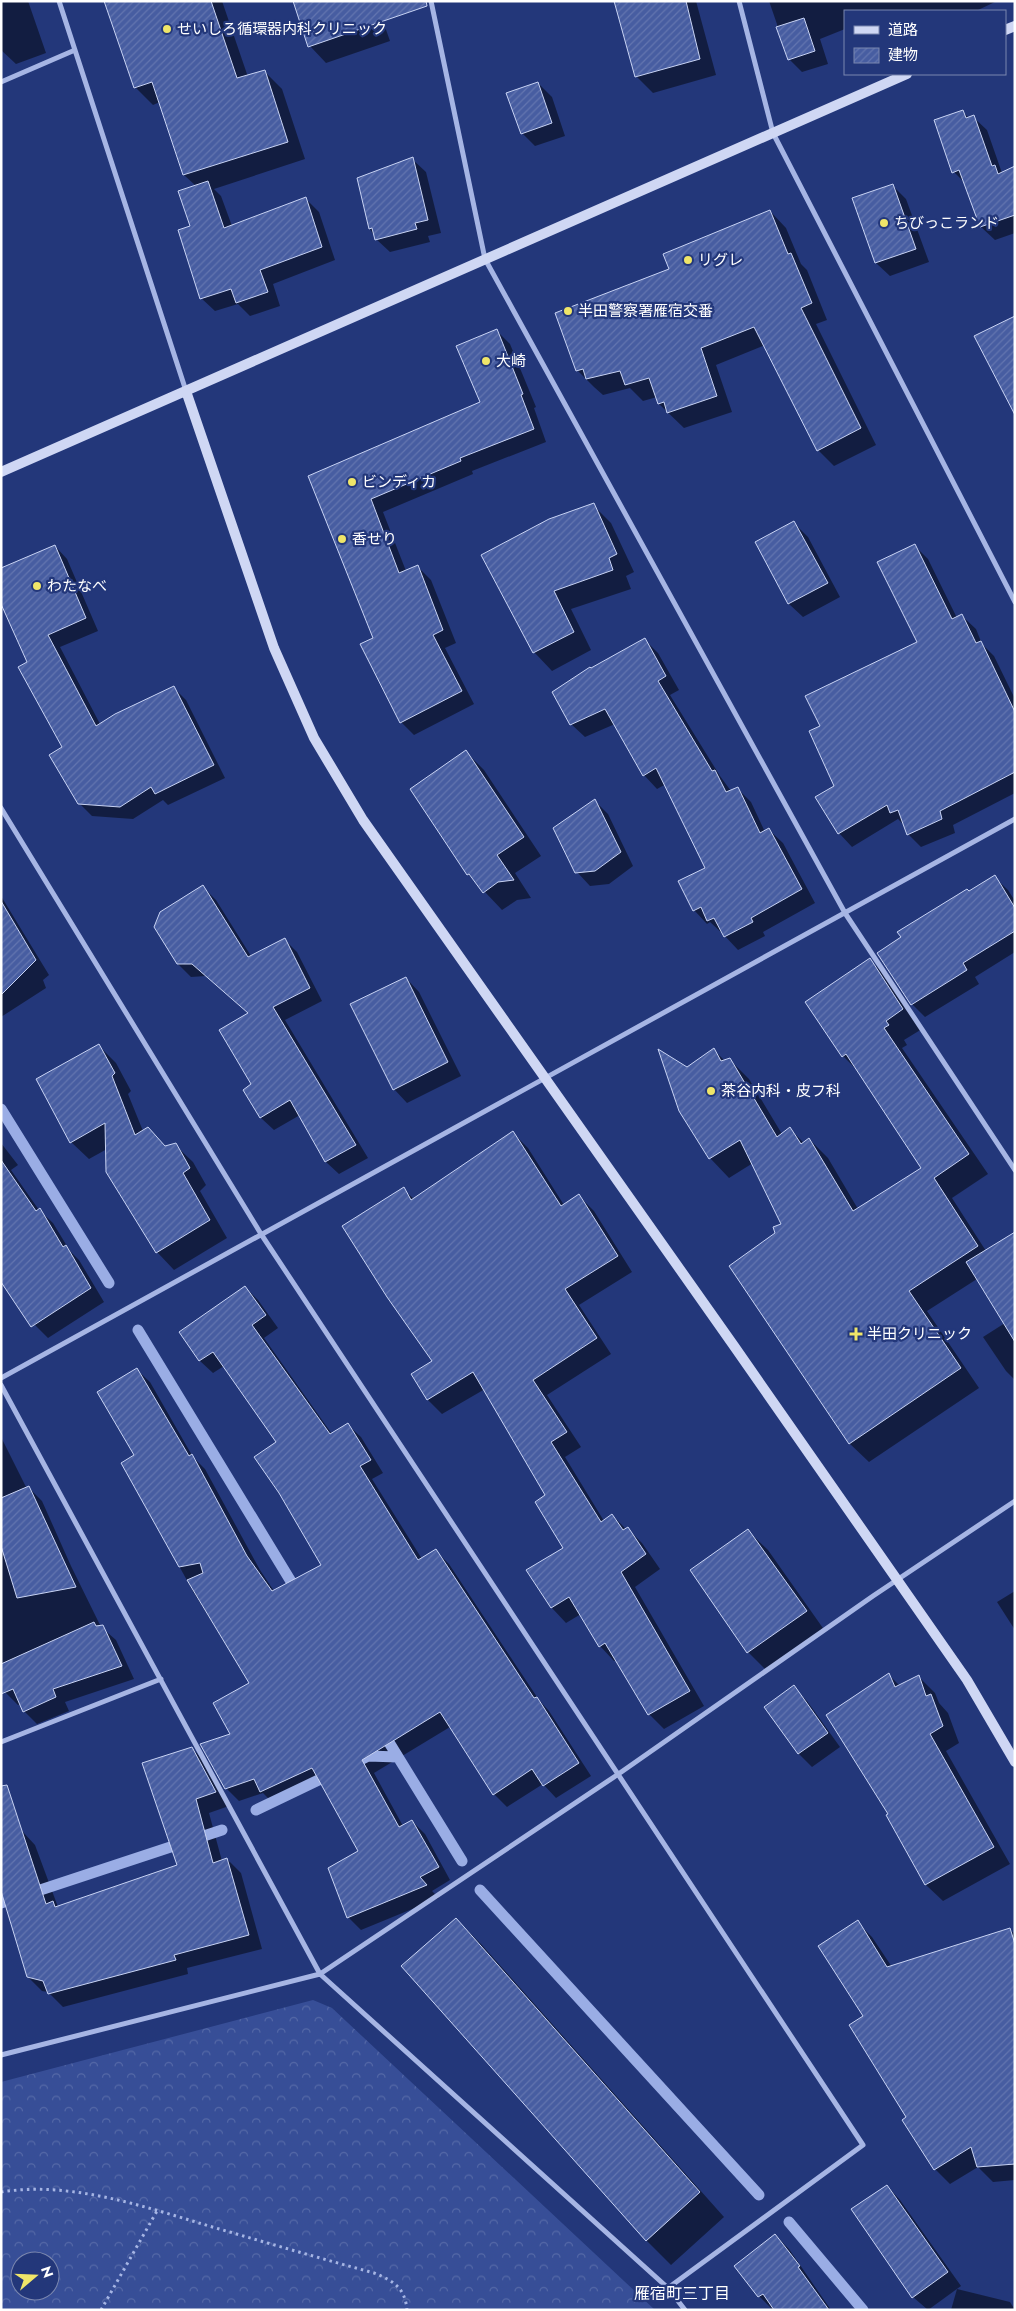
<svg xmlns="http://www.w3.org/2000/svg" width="1016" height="2311" viewBox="0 0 1016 2311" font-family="Jost,'Noto Sans JP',sans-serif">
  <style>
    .forest { fill: url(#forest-crowns); fill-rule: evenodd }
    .shadow { fill: #0007 }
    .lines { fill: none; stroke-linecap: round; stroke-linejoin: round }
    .stream { stroke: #9aade5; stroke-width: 11 }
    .building { fill: url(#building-hatch); stroke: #c8d3f4 }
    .path { stroke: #a6b5e4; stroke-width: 3; stroke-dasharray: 2.5 4; stroke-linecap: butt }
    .street { stroke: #a6b5e4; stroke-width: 5 }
    .secondary { stroke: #cfd7f4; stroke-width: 10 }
    .poi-dot { fill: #efe569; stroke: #23377a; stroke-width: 2 }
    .labels { text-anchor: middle; stroke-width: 4.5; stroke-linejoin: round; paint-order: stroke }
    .poi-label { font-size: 15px; fill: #fff; stroke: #23377a; text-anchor: start }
    .neighbourhood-label { font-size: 16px; fill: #fff; stroke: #23377a }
  </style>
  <defs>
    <pattern id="forest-crowns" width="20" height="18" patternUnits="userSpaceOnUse" patternTransform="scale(1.25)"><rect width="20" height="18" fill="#374e97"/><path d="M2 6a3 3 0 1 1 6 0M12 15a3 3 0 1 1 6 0" fill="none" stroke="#5569a7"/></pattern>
    <pattern id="building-hatch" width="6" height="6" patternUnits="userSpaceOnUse" patternTransform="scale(1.25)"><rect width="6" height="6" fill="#475da1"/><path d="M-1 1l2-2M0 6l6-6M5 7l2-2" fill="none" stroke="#6375af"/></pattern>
  </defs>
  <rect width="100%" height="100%" fill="#23377a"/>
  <path class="forest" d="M 313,2000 L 332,2008 L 655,2310 L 1,2310 L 1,2082 ZM 20,2261 L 50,2261 L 50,2291 L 20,2291 Z"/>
  <path class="shadow" d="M 1,1 L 28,1 L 46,53 L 16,64 L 1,50 Z
    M 106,1 L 222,1 L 248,77 L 264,71 L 282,89 L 305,159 L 214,189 L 221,196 L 232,226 L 306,199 L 319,212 L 335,260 L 273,284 L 280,306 L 250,316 L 238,304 L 215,311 L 201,298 L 191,227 L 196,186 L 184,175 L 160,102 L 153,105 L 135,87 Z
    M 376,1 L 390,41 L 326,63 L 310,46 Z
    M 615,1 L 696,1 L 716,75 L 653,93 L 636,76 Z
    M 769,1 L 997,1 L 976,11 L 845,11 L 845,29 L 820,39 L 828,64 L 802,72 L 789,59 Z
    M 538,83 L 552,97 L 565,136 L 535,146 L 522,133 Z
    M 963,112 L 969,118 L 973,117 L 987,130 L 1002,173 L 1015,167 L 1015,233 L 995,240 L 981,227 L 965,183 L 954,172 Z
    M 412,159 L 426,172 L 441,233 L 428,236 L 430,242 L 390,252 L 376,239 L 370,229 L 358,179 Z
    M 892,185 L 906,199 L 929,262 L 890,276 L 876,263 L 854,199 Z
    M 770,211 L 786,228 L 801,264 L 807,270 L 827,320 L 816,324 L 876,445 L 834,466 L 818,450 L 765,345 L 716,365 L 732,412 L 684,428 L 659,404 L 657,397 L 643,401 L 630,388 L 603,395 L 594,387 L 578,371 L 557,314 L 671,270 Z
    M 496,330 L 510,344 L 536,407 L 534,408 L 546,442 L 472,471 L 473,474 L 383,512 L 406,571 L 418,567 L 431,580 L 456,643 L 445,648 L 474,704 L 414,735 L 401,722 L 374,638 L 309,477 L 482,403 Z
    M 593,505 L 611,523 L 634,572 L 626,576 L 631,589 L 571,609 L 591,650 L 552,671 L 534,652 L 482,555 Z
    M 794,523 L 808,537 L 840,597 L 803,617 L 789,604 L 757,543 Z
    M 914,545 L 928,559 L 957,618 L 962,616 L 976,629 L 982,644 L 994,656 L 1015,699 L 1015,793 L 953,825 L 955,833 L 921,847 L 908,834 L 905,826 L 898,819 L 852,847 L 839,833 L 835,787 L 821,727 L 918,642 Z
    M 55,546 L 67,559 L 98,631 L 60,647 L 100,724 L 173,687 L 186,700 L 225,778 L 168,805 L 163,800 L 133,819 L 92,816 L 79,803 L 64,748 L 28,663 Z
    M 645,640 L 658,653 L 679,690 L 670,695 L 720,776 L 731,791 L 737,788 L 751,802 L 765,832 L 769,830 L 783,843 L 815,903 L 763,932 L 765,936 L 738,950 L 723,934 L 710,922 L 707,924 L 694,910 L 707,868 L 666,784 L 657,789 L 644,775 L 615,724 L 585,737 L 571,724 L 591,669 Z
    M 466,752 L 484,770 L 541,856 L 515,873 L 531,898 L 517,900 L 502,910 L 468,874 Z
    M 595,801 L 608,814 L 633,866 L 609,884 L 590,886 L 577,872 Z
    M 994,877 L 1008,890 L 1015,901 L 1015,952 L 975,977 L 979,984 L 925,1017 L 912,1004 L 902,937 Z
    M 203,887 L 216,900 L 251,956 L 284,939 L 297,952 L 322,1001 L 285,1020 L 368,1158 L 339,1174 L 326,1162 L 300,1115 L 274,1130 L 261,1118 L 245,1090 L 253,1085 L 249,1014 L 206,976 L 191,977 L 178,964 Z
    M 1,896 L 49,975 L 43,980 L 46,988 L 1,1017 Z
    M 870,960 L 889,979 L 922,1029 L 904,1040 L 907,1045 L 902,1048 L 988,1174 L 952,1198 L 986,1251 L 1015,1240 L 1015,1380 L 1006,1371 L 983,1337 L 1005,1323 L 977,1279 L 927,1311 L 979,1388 L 869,1462 L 849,1443 L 777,1233 L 783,1225 L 753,1163 L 729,1178 L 710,1158 L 687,1068 L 714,1050 L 725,1061 L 729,1059 L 749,1079 L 782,1134 L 790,1129 L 804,1143 L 809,1139 L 828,1158 L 858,1209 L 923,1168 L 862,1075 L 843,1056 Z
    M 406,978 L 419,992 L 461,1076 L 407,1103 L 394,1089 Z
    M 99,1046 L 116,1063 L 131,1091 L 128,1094 L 143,1131 L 148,1128 L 166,1147 L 175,1145 L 193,1162 L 206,1185 L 200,1191 L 227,1238 L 174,1270 L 157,1252 L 107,1172 L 107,1149 L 89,1159 L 71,1142 L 37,1079 Z
    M 513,1133 L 528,1148 L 564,1205 L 579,1196 L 594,1211 L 632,1272 L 579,1305 L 611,1354 L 547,1395 L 581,1447 L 565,1457 L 604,1521 L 612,1515 L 626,1529 L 627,1528 L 642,1543 L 660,1569 L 635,1587 L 704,1706 L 664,1729 L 649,1714 L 616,1660 L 614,1661 L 600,1646 L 581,1614 L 566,1623 L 552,1608 L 565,1548 L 547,1495 L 485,1389 L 442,1414 L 428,1400 L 433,1361 L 403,1189 L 414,1199 Z
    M 1,1143 L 18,1165 L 11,1170 L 39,1210 L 53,1223 L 70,1251 L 79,1260 L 104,1302 L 48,1338 L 34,1324 L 1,1271 Z
    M 245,1287 L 258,1300 L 278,1328 L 264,1338 L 332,1434 L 348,1425 L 361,1437 L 383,1473 L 372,1479 L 422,1559 L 436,1551 L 449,1564 L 539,1700 L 549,1711 L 591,1776 L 556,1798 L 543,1784 L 507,1807 L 494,1794 L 450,1727 L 374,1773 L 403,1826 L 412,1821 L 425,1834 L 450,1880 L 432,1891 L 439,1898 L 361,1930 L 348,1917 L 359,1851 L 322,1783 L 274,1804 L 263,1793 L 239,1801 L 226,1788 L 232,1735 L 250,1683 L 194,1593 L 122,1463 L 136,1456 L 137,1370 L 150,1382 L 193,1457 L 205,1469 L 260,1570 L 274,1591 L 322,1566 L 278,1442 L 224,1366 L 213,1373 L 200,1361 L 180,1332 Z
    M 1,1437 L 27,1489 L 29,1488 L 42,1501 L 71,1566 L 101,1627 L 116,1640 L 134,1679 L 65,1702 L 69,1711 L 37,1724 L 24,1711 L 21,1704 L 18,1705 L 5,1692 L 1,1684 Z
    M 748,1531 L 768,1550 L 825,1631 L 768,1672 L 748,1652 Z
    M 1015,1591 L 1015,1630 L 997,1602 Z
    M 889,1675 L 900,1686 L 918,1676 L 935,1693 L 939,1703 L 948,1713 L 959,1743 L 946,1751 L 1010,1864 L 943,1901 L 926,1885 L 887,1815 L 890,1814 Z
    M 793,1687 L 807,1701 L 840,1747 L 812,1767 L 799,1754 L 766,1707 Z
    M 192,1748 L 205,1762 L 229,1806 L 209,1813 L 222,1861 L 227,1859 L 241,1873 L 262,1949 L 187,1968 L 188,1974 L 63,2007 L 48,1992 L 42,1991 L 28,1977 L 6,1903 L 1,1901 L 1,1838 L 22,1831 L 35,1845 L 58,1907 L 178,1865 Z
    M 456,1919 L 481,1944 L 724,2217 L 671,2265 L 646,2240 Z
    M 857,1922 L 872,1937 L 892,1967 L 1009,1929 L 1015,1934 L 1015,2180 L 993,2182 L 978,2167 L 950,2184 L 935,2169 L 908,2118 L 865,2016 Z
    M 887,2186 L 900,2200 L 961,2286 L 928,2310 L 913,2297 Z
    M 775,2235 L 789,2249 L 831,2310 L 773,2310 L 759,2296 Z
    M 957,2289 L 1010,2302 L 1015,2310 L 951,2310 Z"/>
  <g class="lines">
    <path class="stream" d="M 1,1109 L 109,1283
      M 138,1330 L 298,1593
      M 382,1731 L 462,1861
      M 354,1763 L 368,1756 L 398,1757
      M 256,1810 L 331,1774
      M 480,1890 L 759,2195
      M 1,1903 L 222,1830
      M 789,2222 L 863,2310"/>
  </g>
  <path class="building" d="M 104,1 L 211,1 L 237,78 L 265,70 L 288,142 L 183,175 L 152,82 L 134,88 Z
    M 293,1 L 426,1 L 427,6 L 308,47 Z
    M 614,1 L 686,1 L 700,59 L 635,77 Z
    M 804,18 L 815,51 L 788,60 L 776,27 Z
    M 538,82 L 552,123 L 521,134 L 506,93 Z
    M 963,110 L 966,118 L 974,115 L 992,166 L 995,165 L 998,174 L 1015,166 L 1015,215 L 980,227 L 959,170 L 952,173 L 934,120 Z
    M 413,157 L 428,220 L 415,223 L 417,229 L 375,240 L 372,228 L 369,229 L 357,178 Z
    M 208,181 L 224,228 L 306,197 L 322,247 L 260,270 L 268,292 L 236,303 L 231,289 L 200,299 L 178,230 L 190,226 L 178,191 Z
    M 893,184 L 916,249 L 875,263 L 852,198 Z
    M 770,210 L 788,254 L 791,253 L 812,303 L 801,308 L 861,428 L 817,451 L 754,327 L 701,348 L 717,396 L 667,413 L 664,402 L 658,404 L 649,378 L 625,385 L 620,371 L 586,379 L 583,369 L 576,371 L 555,313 L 669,269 L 663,254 Z
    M 1015,316 L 1015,415 L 974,336 Z
    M 497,329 L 523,394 L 521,395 L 534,429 L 460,458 L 461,461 L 371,499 L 399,573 L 418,565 L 443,630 L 433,635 L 462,691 L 400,723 L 360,644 L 373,638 L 308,476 L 480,402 L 456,346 Z
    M 594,503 L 617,554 L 609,558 L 613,570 L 554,591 L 574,632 L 533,653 L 481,555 L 549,519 Z
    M 794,521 L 828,583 L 788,604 L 755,542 Z
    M 915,544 L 952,619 L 962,614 L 976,643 L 981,641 L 1015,712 L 1015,772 L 940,811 L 942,819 L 907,835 L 898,810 L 890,813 L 887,805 L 838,834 L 815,797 L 834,786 L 809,731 L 820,726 L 805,696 L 917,642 L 877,562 Z
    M 55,545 L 86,618 L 48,635 L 96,726 L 115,714 L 174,686 L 214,765 L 155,794 L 151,787 L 120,807 L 78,804 L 49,755 L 62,747 L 18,667 L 27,662 L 1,604 L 1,568 Z
    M 645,638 L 666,676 L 658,681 L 712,771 L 715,770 L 726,792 L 738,787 L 760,833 L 769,828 L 802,889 L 751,918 L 753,922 L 724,937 L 714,918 L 707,921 L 701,907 L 693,911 L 678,881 L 705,868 L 656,768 L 643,776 L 605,709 L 570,725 L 552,692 L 590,667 L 591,668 Z
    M 466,750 L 524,837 L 497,855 L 514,880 L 498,882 L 483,893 L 469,874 L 467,875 L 410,789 Z
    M 595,799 L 621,852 L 595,871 L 575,873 L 553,828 Z
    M 995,875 L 1015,908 L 1015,931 L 963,963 L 967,970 L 911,1005 L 877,953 L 901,937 L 897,932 L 967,889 L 969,891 Z
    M 203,885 L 248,957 L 285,938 L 310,988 L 273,1007 L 356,1145 L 325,1162 L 290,1100 L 260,1118 L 243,1090 L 251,1084 L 219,1030 L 248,1013 L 192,964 L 177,964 L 154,927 L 160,912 Z
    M 1,901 L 36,960 L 1,995 Z
    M 870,958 L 903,1009 L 886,1021 L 889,1025 L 884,1028 L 969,1154 L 934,1178 L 978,1246 L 909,1291 L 961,1368 L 849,1444 L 729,1266 L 775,1233 L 773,1227 L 781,1224 L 740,1140 L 709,1159 L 679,1111 L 658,1049 L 687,1067 L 714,1048 L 721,1061 L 730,1058 L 777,1137 L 790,1127 L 801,1144 L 809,1138 L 853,1211 L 921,1168 L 846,1054 L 842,1057 L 805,1002 Z
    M 406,977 L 448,1062 L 393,1090 L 350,1004 Z
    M 99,1044 L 115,1073 L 112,1076 L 135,1135 L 148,1127 L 165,1146 L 176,1143 L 190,1168 L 183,1173 L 210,1220 L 156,1253 L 106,1172 L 105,1123 L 70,1143 L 36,1079 Z
    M 513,1131 L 561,1206 L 579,1194 L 618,1256 L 565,1289 L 597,1338 L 533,1380 L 567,1432 L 551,1442 L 601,1522 L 612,1514 L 623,1530 L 628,1527 L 646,1554 L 621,1572 L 690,1691 L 648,1715 L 605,1643 L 599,1647 L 569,1597 L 551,1608 L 526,1570 L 563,1548 L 535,1502 L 545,1495 L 473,1372 L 427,1400 L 411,1374 L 432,1361 L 387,1297 L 342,1226 L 404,1187 L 411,1200 Z
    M 1,1160 L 36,1211 L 40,1208 L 63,1247 L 66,1245 L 91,1288 L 31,1327 L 1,1282 Z
    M 1015,1232 L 1015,1342 L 966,1262 Z
    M 245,1286 L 266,1315 L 252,1325 L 330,1434 L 348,1423 L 371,1460 L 360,1466 L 418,1560 L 436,1549 L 534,1698 L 537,1697 L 579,1763 L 543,1786 L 532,1769 L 493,1795 L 440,1712 L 362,1760 L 399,1827 L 412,1820 L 439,1867 L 420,1877 L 427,1885 L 347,1918 L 328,1868 L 358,1851 L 312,1768 L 260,1792 L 254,1779 L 225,1789 L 200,1744 L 230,1734 L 213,1703 L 249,1683 L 187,1580 L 203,1573 L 200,1563 L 179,1567 L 121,1463 L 134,1455 L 97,1392 L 137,1368 L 189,1456 L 192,1454 L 247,1556 L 272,1591 L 321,1565 L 279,1493 L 254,1457 L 276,1442 L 213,1352 L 199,1361 L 179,1332 Z
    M 29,1486 L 76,1587 L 17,1598 L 1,1546 L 1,1498 Z
    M 748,1529 L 807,1611 L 747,1653 L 690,1570 Z
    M 94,1622 L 96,1626 L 103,1625 L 122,1666 L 53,1689 L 56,1697 L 23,1712 L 13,1689 L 1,1694 L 1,1664 Z
    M 889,1673 L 895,1687 L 919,1675 L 926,1696 L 931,1694 L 943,1726 L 930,1734 L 994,1847 L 925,1885 L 886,1815 L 888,1814 L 826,1715 Z
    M 794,1685 L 828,1733 L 798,1754 L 764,1707 Z
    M 192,1747 L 216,1792 L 196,1799 L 213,1863 L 227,1858 L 249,1935 L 174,1955 L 176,1960 L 48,1994 L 43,1981 L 27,1977 L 1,1891 L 1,1786 L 7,1785 L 46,1904 L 53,1901 L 55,1907 L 177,1865 L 142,1763 Z
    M 456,1918 L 700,2192 L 646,2241 L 401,1966 Z
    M 858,1920 L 887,1967 L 1010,1928 L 1015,1944 L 1015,2164 L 977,2167 L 971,2147 L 934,2170 L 902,2120 L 906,2117 L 849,2025 L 863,2016 L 818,1946 Z
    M 887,2185 L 948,2272 L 912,2298 L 851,2209 Z
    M 775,2234 L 800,2266 L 798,2267 L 829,2310 L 774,2310 L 763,2294 L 758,2297 L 734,2266 Z"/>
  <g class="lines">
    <path class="path" d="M 1,2192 C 71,2181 142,2206 209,2226 C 264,2242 319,2258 374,2273 C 394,2281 405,2288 407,2310
      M 101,2310 L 157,2211"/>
    <path class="street" d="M 59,1 L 186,391
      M 431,1 L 485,259 L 845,913 L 1015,1170
      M 739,1 L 773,133 L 1015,602
      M 1,82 L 75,50
      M 1,808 L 261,1234 L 863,2145 L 668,2288
      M 1,1378 L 1015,819
      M 1,1385 L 320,1974 L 668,2288 L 685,2310
      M 1,1742 L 161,1679
      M 1,2055 L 320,1974 L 617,1775 L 873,1596 L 1015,1501"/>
    <path class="secondary" d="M 1005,30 L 1015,26
      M 186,391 L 274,648 L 314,738 L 363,820 L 734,1346 L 967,1680 L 1015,1762
      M 1,472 L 907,74"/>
  </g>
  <g class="poi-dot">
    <circle cx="167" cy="29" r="5"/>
    <circle cx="884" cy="223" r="5"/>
    <circle cx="688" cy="260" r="5"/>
    <circle cx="568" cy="311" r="5"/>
    <circle cx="486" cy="361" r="5"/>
    <circle cx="352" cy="482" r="5"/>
    <circle cx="342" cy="539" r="5"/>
    <circle cx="37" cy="586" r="5"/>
    <circle cx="711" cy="1091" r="5"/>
    <path d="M853.5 1326.5h5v5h5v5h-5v5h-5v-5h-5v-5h5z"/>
  </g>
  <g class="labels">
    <g class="poi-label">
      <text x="177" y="34">せいしろ循環器内科クリニック</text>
      <text x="894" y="228">ちびっこランド</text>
      <text x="698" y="265">リグレ</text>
      <text x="578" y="316">半田警察署雁宿交番</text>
      <text x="496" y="366">大崎</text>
      <text x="362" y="487">ビンディカ</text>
      <text x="352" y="544">香せり</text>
      <text x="47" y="591">わたなべ</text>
      <text x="721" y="1096">茶谷内科・皮フ科</text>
      <text x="867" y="1339">半田クリニック</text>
    </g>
    <g class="neighbourhood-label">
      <text x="682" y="2299">雁宿町三丁目</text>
    </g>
  </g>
  <rect width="1016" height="2311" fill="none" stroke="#ffffff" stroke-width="5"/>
  <rect x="844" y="10" width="162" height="65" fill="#23377a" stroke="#7b87af"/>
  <rect x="854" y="26" width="25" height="8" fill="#cfd7f4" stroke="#7b87af"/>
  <text x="888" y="35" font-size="15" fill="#ffffff">道路</text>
  <rect x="854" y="48" width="25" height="15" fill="url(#building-hatch)" stroke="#7b87af"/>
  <text x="888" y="60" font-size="15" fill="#ffffff">建物</text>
  <g transform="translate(35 2276) rotate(71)"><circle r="24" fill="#23377a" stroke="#7b87af"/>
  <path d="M0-4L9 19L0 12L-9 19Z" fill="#efe569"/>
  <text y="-8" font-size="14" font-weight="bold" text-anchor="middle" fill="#ffffff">N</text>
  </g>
</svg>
